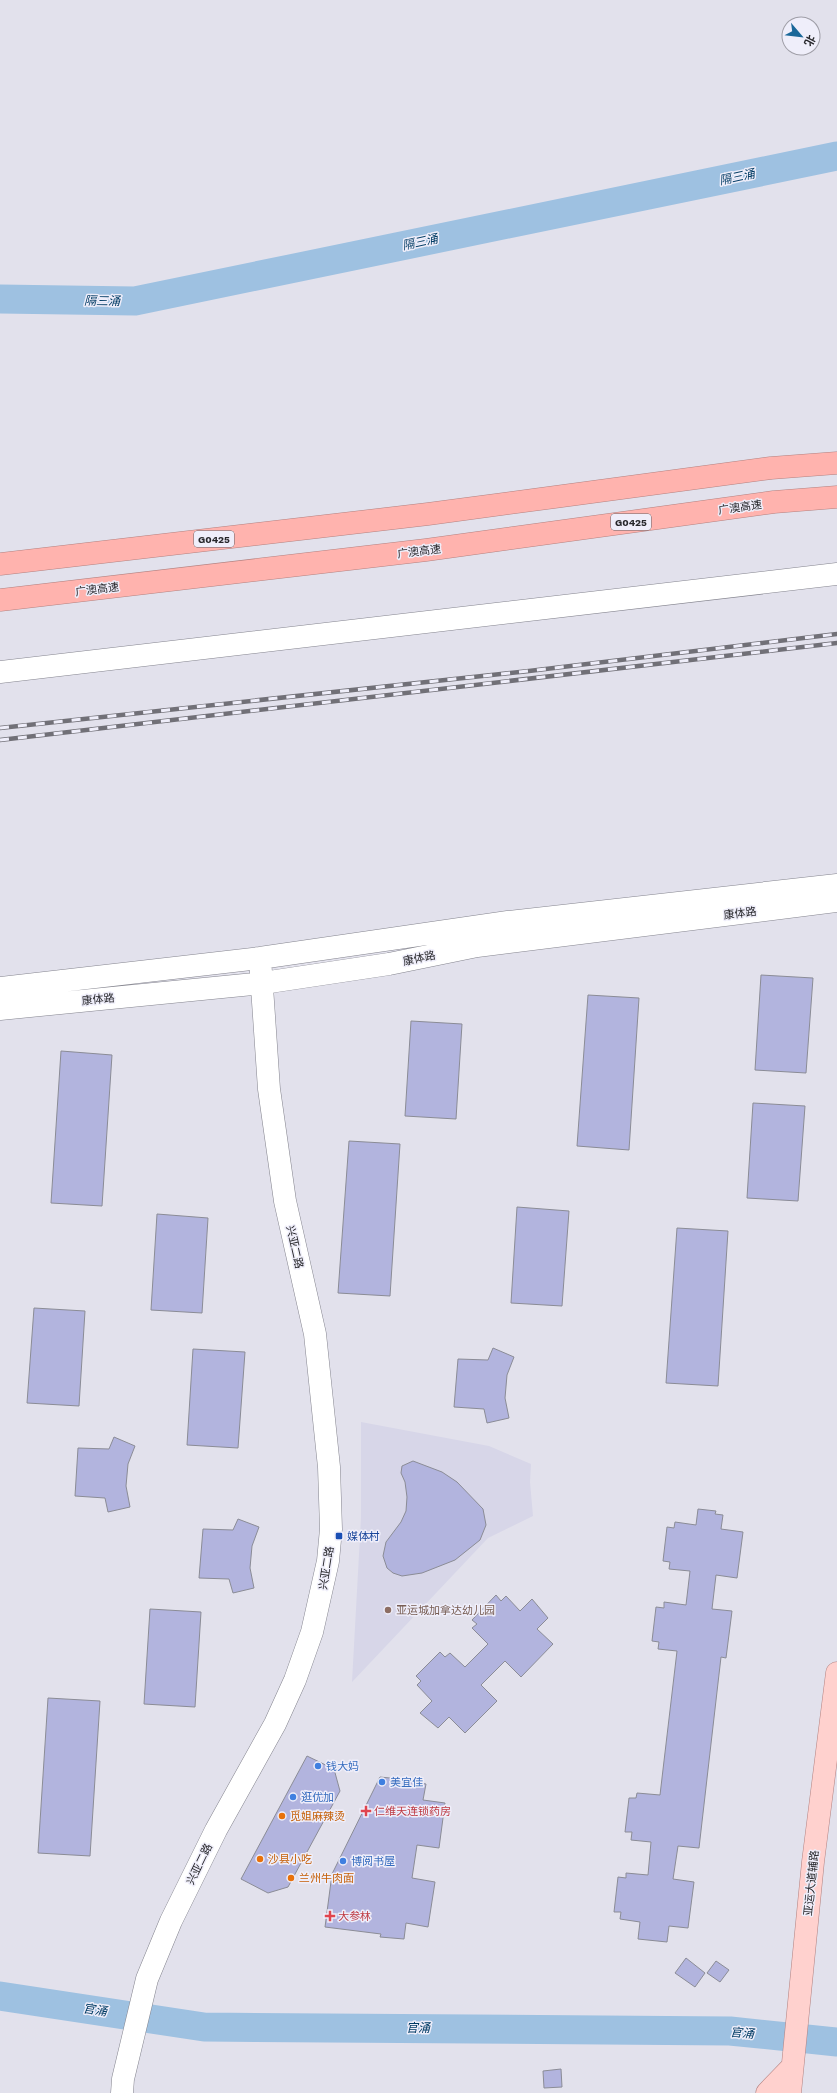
<svg xmlns="http://www.w3.org/2000/svg" width="837" height="2093" viewBox="0 0 837 2093" font-family="'Work Sans','Noto Sans SC',sans-serif">
  <style>
    .built { fill: #d7d6e8 }
    .lines { fill: none; stroke-linecap: round; stroke-linejoin: round }
    .river { stroke: #9ec1e1; stroke-width: 29 }
    .building { fill: #b2b4de; stroke: #8b8c96 }
    .minor-casing { stroke: #84848e; stroke-width: 23 }
    .major-casing { stroke: #b38280; stroke-width: 23 }
    .highway-casing { stroke: #b38280; stroke-width: 23 }
    .minor { stroke: #fff; stroke-width: 22 }
    .major { stroke: #ffd1ce; stroke-width: 22 }
    .highway { stroke: #ffb3ae; stroke-width: 22 }
    .rail-casing { stroke: #717077; stroke-width: 4.5 }
    .rail { stroke: #efeefa; stroke-width: 3; stroke-dasharray: 9; stroke-linecap: butt }
    .transit-dot { fill: #1a4fb4; stroke: #efeefa; stroke-width: 1.5 }
    .education-dot { fill: #8d6e63; stroke: #efeefa; stroke-width: 1.5 }
    .shop-dot { fill: #3f7fe0; stroke: #efeefa; stroke-width: 1.5 }
    .health-dot { fill: #e0444e; stroke: #efeefa; stroke-width: 1.5 }
    .food-dot { fill: #e8710a; stroke: #efeefa; stroke-width: 1.5 }
    .labels { text-anchor: middle; stroke-width: 3; stroke-linejoin: round; paint-order: stroke }
    .shield { fill: #efeefa; stroke: #636369; stroke-width: 1 }
    .shield-label { font-size: 10px; font-weight: bold; fill: #27272b }
    .street-label { font-size: 11px; fill: #27272b; stroke: #efeefa }
    .transit-label { font-size: 11px; fill: #164399; stroke: #efeefa; text-anchor: start }
    .education-label { font-size: 11px; fill: #785e54; stroke: #efeefa; text-anchor: start }
    .shop-label { font-size: 11px; fill: #366cbe; stroke: #efeefa; text-anchor: start }
    .health-label { font-size: 11px; fill: #be3a42; stroke: #efeefa; text-anchor: start }
    .food-label { font-size: 11px; fill: #c56008; stroke: #efeefa; text-anchor: start }
    .water-label { font-size: 12px; font-style: italic; fill: #003b64; stroke: #efeefa }
  </style>
  <rect width="100%" height="100%" fill="#e2e1ec"/>
  <path class="built" d="M 361,1422 L 489,1446 L 531,1464 L 530,1482 L 533,1516 L 488,1538 L 352,1682 L 361,1518 Z"/>
  <g class="lines">
    <path class="river" d="M 0,299 L 135,301 L 837,156
      M 0,1996 L 204,2027 L 730,2031 L 837,2042"/>
  </g>
  <path class="building" d="M 761,975 L 813,978 L 806,1073 L 755,1070 Z
    M 588,995 L 639,998 L 629,1150 L 577,1146 Z
    M 411,1021 L 462,1024 L 456,1119 L 405,1116 Z
    M 61,1051 L 112,1055 L 102,1206 L 51,1203 Z
    M 753,1103 L 805,1106 L 798,1201 L 747,1198 Z
    M 349,1141 L 400,1144 L 390,1296 L 338,1293 Z
    M 517,1207 L 569,1211 L 562,1306 L 511,1303 Z
    M 157,1214 L 208,1218 L 202,1313 L 151,1310 Z
    M 677,1228 L 728,1231 L 718,1386 L 666,1383 Z
    M 34,1308 L 85,1311 L 79,1406 L 27,1403 Z
    M 493,1348 L 514,1357 L 507,1375 L 505,1398 L 509,1418 L 487,1423 L 484,1409 L 454,1407 L 458,1359 L 488,1360 Z
    M 193,1349 L 245,1352 L 238,1448 L 187,1445 Z
    M 114,1437 L 135,1446 L 128,1464 L 126,1486 L 130,1507 L 108,1512 L 105,1498 L 75,1496 L 78,1448 L 109,1449 Z
    M 413,1461 L 442,1472 L 457,1482 L 483,1509 L 486,1525 L 480,1540 L 455,1560 L 422,1573 L 402,1576 L 393,1573 L 387,1568 L 383,1556 L 386,1542 L 401,1522 L 406,1511 L 407,1497 L 405,1482 L 401,1473 L 402,1466 Z
    M 698,1509 L 716,1511 L 715,1514 L 723,1515 L 721,1529 L 743,1532 L 737,1578 L 716,1575 L 712,1609 L 732,1611 L 726,1658 L 721,1657 L 699,1848 L 678,1846 L 673,1879 L 694,1882 L 688,1928 L 669,1926 L 667,1942 L 638,1939 L 640,1922 L 620,1919 L 621,1912 L 614,1912 L 618,1877 L 626,1878 L 626,1873 L 648,1875 L 651,1842 L 631,1840 L 632,1832 L 625,1832 L 629,1798 L 636,1798 L 637,1793 L 660,1795 L 677,1651 L 658,1649 L 659,1642 L 652,1641 L 656,1607 L 664,1608 L 664,1602 L 686,1605 L 690,1571 L 669,1569 L 670,1562 L 663,1561 L 667,1527 L 674,1528 L 675,1522 L 696,1525 Z
    M 238,1519 L 259,1527 L 252,1546 L 250,1568 L 254,1588 L 233,1593 L 229,1579 L 199,1578 L 203,1529 L 233,1530 Z
    M 496,1595 L 501,1601 L 506,1596 L 520,1611 L 532,1599 L 548,1618 L 537,1629 L 553,1644 L 521,1677 L 505,1661 L 481,1685 L 497,1701 L 465,1733 L 449,1717 L 438,1728 L 420,1713 L 432,1701 L 417,1685 L 421,1681 L 416,1676 L 440,1652 L 445,1657 L 450,1653 L 465,1667 L 488,1644 L 472,1628 L 477,1624 L 472,1620 Z
    M 150,1609 L 201,1612 L 195,1707 L 144,1704 Z
    M 48,1698 L 100,1701 L 90,1856 L 38,1853 Z
    M 307,1756 L 334,1769 L 340,1791 L 288,1887 L 268,1893 L 241,1879 Z
    M 380,1777 L 419,1781 L 419,1783 L 426,1784 L 423,1800 L 445,1803 L 439,1848 L 417,1845 L 412,1878 L 435,1882 L 428,1927 L 406,1923 L 404,1939 L 380,1937 L 381,1934 L 325,1927 L 332,1874 Z
    M 686,1958 L 705,1973 L 695,1987 L 675,1973 Z
    M 716,1961 L 729,1970 L 720,1982 L 707,1973 Z
    M 561,2069 L 562,2087 L 544,2088 L 543,2071 Z"/>
  <g class="lines">
    <g class="minor-casing">
      <path id="minor" d="M 0,672 L 837,574
        M 0,988 L 260,958 L 508,922 L 837,885
        M 0,1009 L 263,983 L 389,964 L 477,946 L 837,901
        M 122,2093 L 123,2079 L 147,1979 L 171,1921 L 216,1830 L 275,1724 L 295,1680 L 312,1632 L 328,1561 L 331,1529 L 329,1467 L 315,1334 L 285,1201 L 269,1089 L 260,958"/>
    </g>
    <g class="major-casing">
      <path id="major" d="M 767,2093 L 792,2067
        M 790,2093 L 813,1862 L 837,1673"/>
    </g>
    <g class="highway-casing">
      <path id="highway" d="M 0,564 L 428,514 L 771,468 L 837,463
        M 0,600 L 426,550 L 774,502 L 837,497"/>
    </g>
    <use href="#minor" class="minor"/>
    <use href="#major" class="major"/>
    <use href="#highway" class="highway"/>
    <g class="rail-casing">
      <path id="rail" d="M 0,728 L 529,671 L 837,634
        M 0,740 L 837,643"/>
    </g>
    <use href="#rail" class="rail"/>
  </g>
  <rect class="transit-dot" x="335" y="1532" width="8" height="8" rx="2"/>
  <circle class="education-dot" cx="388" cy="1610" r="4"/>
  <g class="shop-dot">
    <circle cx="318" cy="1766" r="4"/>
    <circle cx="382" cy="1782" r="4"/>
    <circle cx="293" cy="1797" r="4"/>
    <circle cx="343" cy="1861" r="4"/>
  </g>
  <g class="health-dot">
    <path d="M364 1805h4v4h4v4h-4v4h-4v-4h-4v-4h4z"/>
    <path d="M328 1910h4v4h4v4h-4v4h-4v-4h-4v-4h4z"/>
  </g>
  <g class="food-dot">
    <circle cx="282" cy="1816" r="4"/>
    <circle cx="260" cy="1859" r="4"/>
    <circle cx="291" cy="1878" r="4"/>
  </g>
  <g class="labels">
    <g class="shield">
      <rect x="611" y="514" width="40" height="16" rx="3"/>
      <rect x="194" y="531" width="40" height="16" rx="3"/>
    </g>
    <g class="shield-label">
      <text x="631" y="526">G0425</text>
      <text x="214" y="543">G0425</text>
    </g>
    <g class="street-label">
      <text transform="translate(740 507) rotate(-8)" y="4">广澳高速</text>
      <text transform="translate(419 551) rotate(-7)" y="4">广澳高速</text>
      <text transform="translate(97 589) rotate(-7)" y="4">广澳高速</text>
      <text transform="translate(740 913) rotate(-7)" y="4">康体路</text>
      <text transform="translate(419 958) rotate(-12)" y="4">康体路</text>
      <text transform="translate(98 999) rotate(-6)" y="4">康体路</text>
      <text transform="translate(295 1247) rotate(77)" y="4">兴亚二路</text>
      <text transform="translate(326 1568) rotate(-81)" y="4">兴亚二路</text>
      <text transform="translate(199 1864) rotate(-64)" y="4">兴亚二路</text>
      <text transform="translate(811 1883) rotate(-84)" y="4">亚运大道辅路</text>
    </g>
    <g class="transit-label">
      <text x="347" y="1540">媒体村</text>
    </g>
    <g class="education-label">
      <text x="396" y="1614">亚运城加拿达幼儿园</text>
    </g>
    <g class="shop-label">
      <text x="326" y="1770">钱大妈</text>
      <text x="390" y="1786">美宜佳</text>
      <text x="301" y="1801">逛优加</text>
      <text x="351" y="1865">博阅书屋</text>
    </g>
    <g class="health-label">
      <text x="374" y="1815">仁维天连锁药房</text>
      <text x="338" y="1920">大参林</text>
    </g>
    <g class="food-label">
      <text x="290" y="1820">觅姐麻辣烫</text>
      <text x="268" y="1863">沙县小吃</text>
      <text x="299" y="1882">兰州牛肉面</text>
    </g>
    <g class="water-label">
      <text transform="translate(737 177) rotate(-12)" y="4">隔三涌</text>
      <text transform="translate(420 242) rotate(-12)" y="4">隔三涌</text>
      <text transform="translate(102 301) rotate(1)" y="4">隔三涌</text>
      <text transform="translate(95 2010) rotate(8)" y="4">官涌</text>
      <text x="418" y="2032">官涌</text>
      <text transform="translate(742 2033) rotate(5)" y="4">官涌</text>
    </g>
  </g>
  <g transform="translate(801 36) rotate(118)"><circle r="19" fill="#efeefa" stroke="#9f9ea7"/>
  <path d="M0-3L7 15L0 10L-7 15Z" fill="#1a6799"/>
  <text y="-6" font-size="11" font-weight="bold" text-anchor="middle" fill="#27272b">北</text>
  </g>
</svg>
